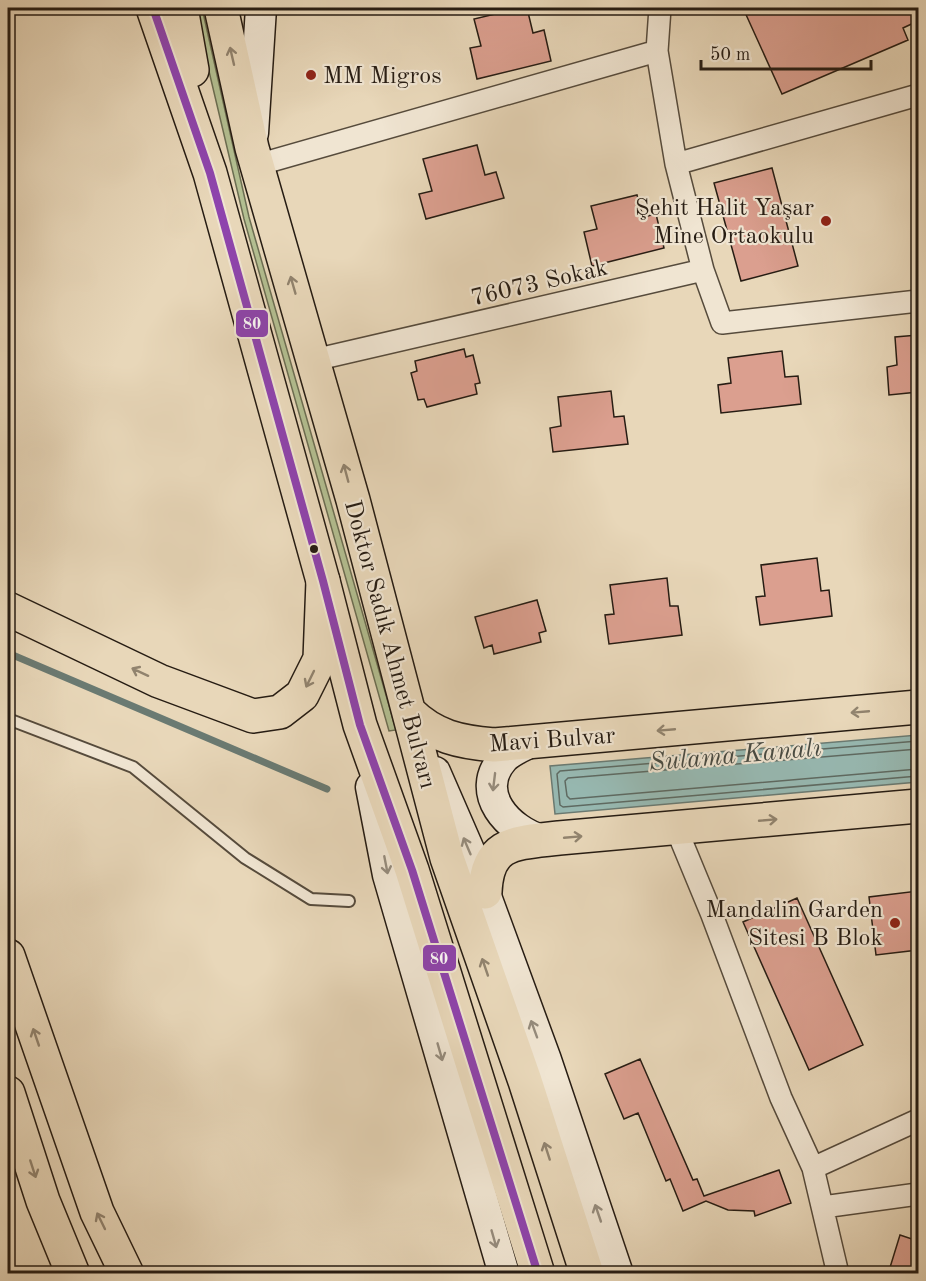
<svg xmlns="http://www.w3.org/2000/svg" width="926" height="1281" viewBox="0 0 926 1281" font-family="'Old Standard TT',serif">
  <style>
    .green { fill: #b3bf91; stroke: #6c6e52; stroke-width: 1.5 }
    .water { fill: #97b9b2; stroke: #6a7a72; stroke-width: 1.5 }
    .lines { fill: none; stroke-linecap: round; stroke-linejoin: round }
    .shore { stroke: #5e6a62; stroke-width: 1.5 }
    .stream { stroke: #6a7a72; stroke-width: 7 }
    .building { fill: #db9f8f; stroke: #261c13; stroke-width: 1.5 }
    .service-casing { stroke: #564b3c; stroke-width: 14 }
    .minor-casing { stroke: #564b3c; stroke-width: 24 }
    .secondary-casing { stroke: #261c13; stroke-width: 33 }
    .primary-casing { stroke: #261c13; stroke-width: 36 }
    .motorway-casing { stroke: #261c13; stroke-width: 36 }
    .service { stroke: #f0e5d2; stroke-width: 10 }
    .minor { stroke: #f0e5d2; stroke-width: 21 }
    .secondary { stroke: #f0e5d2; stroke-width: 30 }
    .primary { stroke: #e8d7b9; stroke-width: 33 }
    .motorway { stroke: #e8d7b9; stroke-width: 33 }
    .bus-1-casing { stroke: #f0e5d2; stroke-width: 12 }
    .bus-1 { stroke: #8e44ad; stroke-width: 8 }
    .oneway { stroke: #91836e }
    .oneway2 { stroke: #958b7c }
    .poi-dot { fill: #8f2418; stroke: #f0e5d2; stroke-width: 2 }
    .bus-dot { fill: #261c13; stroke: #f0e5d2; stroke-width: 2 }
    .labels { text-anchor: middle; stroke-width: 4.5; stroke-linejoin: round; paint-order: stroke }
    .poi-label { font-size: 24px; fill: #261c13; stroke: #f0e5d2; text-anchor: end }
    .street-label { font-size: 24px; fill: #261c13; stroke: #f0e5d2 }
    .water-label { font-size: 26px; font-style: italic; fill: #484b43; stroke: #f0e5d2 }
    .line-badge { stroke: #f0e5d2; stroke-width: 2 }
    .badge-label { font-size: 16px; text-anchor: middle; font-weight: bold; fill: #fff }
  </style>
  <rect width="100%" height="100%" fill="#e8d7b9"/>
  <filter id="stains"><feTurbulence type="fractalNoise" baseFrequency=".00333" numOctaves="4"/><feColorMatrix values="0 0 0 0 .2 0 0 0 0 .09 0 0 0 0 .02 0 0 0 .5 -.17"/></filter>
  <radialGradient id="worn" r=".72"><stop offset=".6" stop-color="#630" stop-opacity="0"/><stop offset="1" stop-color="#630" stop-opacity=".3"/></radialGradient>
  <path class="green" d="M 194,8 L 202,8 L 249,217 L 396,730 L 389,731 L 244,219 Z"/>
  <path class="water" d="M 918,735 L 918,782 L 555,814 L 550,766 Z"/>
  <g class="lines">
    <path class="shore" d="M 918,741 L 560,771 L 557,774 L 560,805 L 563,807 L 918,776
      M 918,749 L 568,778 L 565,781 L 567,796 L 570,799 L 918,769"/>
    <path class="stream" d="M 8,653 L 327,789"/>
  </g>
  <path class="building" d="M 521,8 L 527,8 L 533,33 L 544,30 L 551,61 L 477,79 L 470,48 L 481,46 L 474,19 Z
    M 743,8 L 918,8 L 918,21 L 903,28 L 908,40 L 782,94 Z
    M 477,145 L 485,175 L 496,172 L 504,198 L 426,219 L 419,194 L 432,191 L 423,159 Z
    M 772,168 L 798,266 L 741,281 L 714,183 Z
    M 637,195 L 643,217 L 656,214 L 664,248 L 592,266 L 584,232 L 597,229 L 591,206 Z
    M 918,335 L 918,392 L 889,395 L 887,367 L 897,365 L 895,337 Z
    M 464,349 L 466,357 L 473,355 L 480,383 L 475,384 L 477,394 L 427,407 L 424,399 L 418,400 L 411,373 L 417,371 L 415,361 Z
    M 782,351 L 785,377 L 798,376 L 801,404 L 721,413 L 718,385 L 731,383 L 728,358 Z
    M 611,391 L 614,417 L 624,416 L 628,444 L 553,452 L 550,428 L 561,426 L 558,397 Z
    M 817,558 L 821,591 L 829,590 L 832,616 L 760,625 L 756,597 L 765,596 L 761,565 Z
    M 667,578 L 670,606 L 678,606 L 682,635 L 609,644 L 605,615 L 614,614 L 610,585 Z
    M 537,600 L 546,631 L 539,633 L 541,642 L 494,654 L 492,645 L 484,648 L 475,617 Z
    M 918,891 L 918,950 L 876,955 L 869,897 Z
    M 797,898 L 863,1045 L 809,1070 L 743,922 Z
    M 640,1059 L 693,1180 L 697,1179 L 704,1196 L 779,1170 L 791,1203 L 755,1216 L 754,1211 L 728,1210 L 706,1201 L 683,1211 L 670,1179 L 666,1181 L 638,1113 L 624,1119 L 605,1074 Z
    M 900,1235 L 918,1241 L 918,1274 L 888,1274 Z"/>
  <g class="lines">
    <g class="service-casing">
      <path id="service" d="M 8,719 L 133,767 L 245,858 L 311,899 L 349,901"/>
    </g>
    <g class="minor-casing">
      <path id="minor" d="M 660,8 L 657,51 L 676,164 L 703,270
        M 676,164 L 918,95
        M 257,165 L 657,51
        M 314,360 L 703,270 L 722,323 L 918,301
        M 676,828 L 712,915 L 781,1098 L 813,1168 L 838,1274
        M 813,1168 L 918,1120
        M 823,1207 L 918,1194"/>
    </g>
    <g class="secondary-casing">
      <path id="secondary" d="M 253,133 L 261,8
        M 531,742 C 521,747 510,751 503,759 C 473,793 509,831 542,840
        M 435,772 L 469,850 L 546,1060 L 618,1274
        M 371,787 L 388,875 L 504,1274"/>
    </g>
    <g class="primary-casing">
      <path id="primary" d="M 153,8 L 210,173 L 323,581 L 360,725 L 412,870 L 538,1274
        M 181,8 L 192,70
        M 221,8 L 252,148 L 353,500 L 447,858 L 525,1081 L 587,1274
        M 409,712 C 434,737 460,742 494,745 L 918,707
        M 485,892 C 487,841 516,843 559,838 L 918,806"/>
    </g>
    <g class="motorway-casing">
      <path id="motorway" d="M 8,609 L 159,681 L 253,716 L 280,712 L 302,695 L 320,659 L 323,581
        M 8,956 L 97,1212 L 127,1274
        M 8,1093 L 43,1201 L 73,1274"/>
    </g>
    <use href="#service" class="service"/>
    <use href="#minor" class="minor"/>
    <use href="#secondary" class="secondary"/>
    <use href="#primary" class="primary"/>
    <use href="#motorway" class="motorway"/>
    <g class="bus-1-casing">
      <path id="bus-1" d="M 153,8 L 210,173 L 323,581 L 360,725 L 412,870 L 538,1274"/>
    </g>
    <use href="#bus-1" class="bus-1"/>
  </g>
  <defs><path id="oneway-shaft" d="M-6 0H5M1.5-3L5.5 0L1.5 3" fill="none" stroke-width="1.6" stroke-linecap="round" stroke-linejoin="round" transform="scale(1.5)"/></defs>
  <g class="oneway">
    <use href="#oneway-shaft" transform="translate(232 56) rotate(-103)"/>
    <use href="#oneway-shaft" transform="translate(293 285) rotate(-106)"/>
    <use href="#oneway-shaft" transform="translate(346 473) rotate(-105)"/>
    <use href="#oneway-shaft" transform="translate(140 672) rotate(-155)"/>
    <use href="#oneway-shaft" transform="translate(310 679) rotate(116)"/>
    <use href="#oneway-shaft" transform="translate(860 712) rotate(175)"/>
    <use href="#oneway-shaft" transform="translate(666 730) rotate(175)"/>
    <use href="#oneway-shaft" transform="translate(768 820) rotate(-5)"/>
    <use href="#oneway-shaft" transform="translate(573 837) rotate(-5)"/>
    <use href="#oneway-shaft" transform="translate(485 967) rotate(-109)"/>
    <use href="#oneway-shaft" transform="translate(36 1037) rotate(-109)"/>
    <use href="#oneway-shaft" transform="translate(547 1151) rotate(-108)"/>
    <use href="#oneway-shaft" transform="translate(33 1169) rotate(72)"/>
    <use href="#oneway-shaft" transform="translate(101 1221) rotate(-116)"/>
  </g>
  <g class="oneway2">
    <use href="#oneway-shaft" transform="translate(494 782) rotate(97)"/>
    <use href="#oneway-shaft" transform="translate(467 846) rotate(-113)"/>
    <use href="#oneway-shaft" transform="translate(386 865) rotate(79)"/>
    <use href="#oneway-shaft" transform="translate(534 1029) rotate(-110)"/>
    <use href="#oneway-shaft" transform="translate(440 1052) rotate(74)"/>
    <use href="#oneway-shaft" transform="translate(598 1213) rotate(-109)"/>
    <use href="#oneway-shaft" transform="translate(494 1239) rotate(74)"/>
  </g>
  <g class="poi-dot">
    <circle cx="311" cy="75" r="6"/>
    <circle cx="826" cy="221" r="6"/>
    <circle cx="895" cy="923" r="6"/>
  </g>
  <circle class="bus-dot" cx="314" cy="549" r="5"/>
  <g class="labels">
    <g class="poi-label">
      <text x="323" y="83" text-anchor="start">MM Migros</text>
      <text x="814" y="215">Şehit Halit Yaşar<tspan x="814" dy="28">Mine Ortaokulu</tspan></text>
      <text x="883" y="917">Mandalin Garden<tspan x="883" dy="28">Sitesi B Blok</tspan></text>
    </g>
    <g class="street-label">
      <text transform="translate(539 282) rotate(-13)" y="8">76073 Sokak</text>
      <text transform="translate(391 644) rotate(75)" y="8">Doktor Sadık Ahmet Bulvarı</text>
      <text transform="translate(552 739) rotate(-4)" y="8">Mavi Bulvar</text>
    </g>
    <g class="water-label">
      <text transform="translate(735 754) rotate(-5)" y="9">Sulama Kanalı</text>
    </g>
  </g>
  <g class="line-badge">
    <rect x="235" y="309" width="34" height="29" rx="6" fill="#8e44ad"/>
    <rect x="422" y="944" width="35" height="28" rx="6" fill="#8e44ad"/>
  </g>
  <g class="badge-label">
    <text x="252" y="329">80</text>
    <text x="439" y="964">80</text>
  </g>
  <rect width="926" height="1281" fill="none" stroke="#e8d7b9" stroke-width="30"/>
  <rect x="9" y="9" width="908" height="1263" fill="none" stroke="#261c13" stroke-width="3"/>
  <rect x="15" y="15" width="896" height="1251" fill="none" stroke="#261c13" stroke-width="1.5"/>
  <path d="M701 60v9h170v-9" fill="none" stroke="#261c13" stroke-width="3"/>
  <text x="710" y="60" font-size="18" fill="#261c13" stroke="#f0e5d2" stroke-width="4.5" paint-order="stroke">50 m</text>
  <rect width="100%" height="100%" filter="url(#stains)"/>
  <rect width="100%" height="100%" fill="url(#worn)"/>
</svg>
